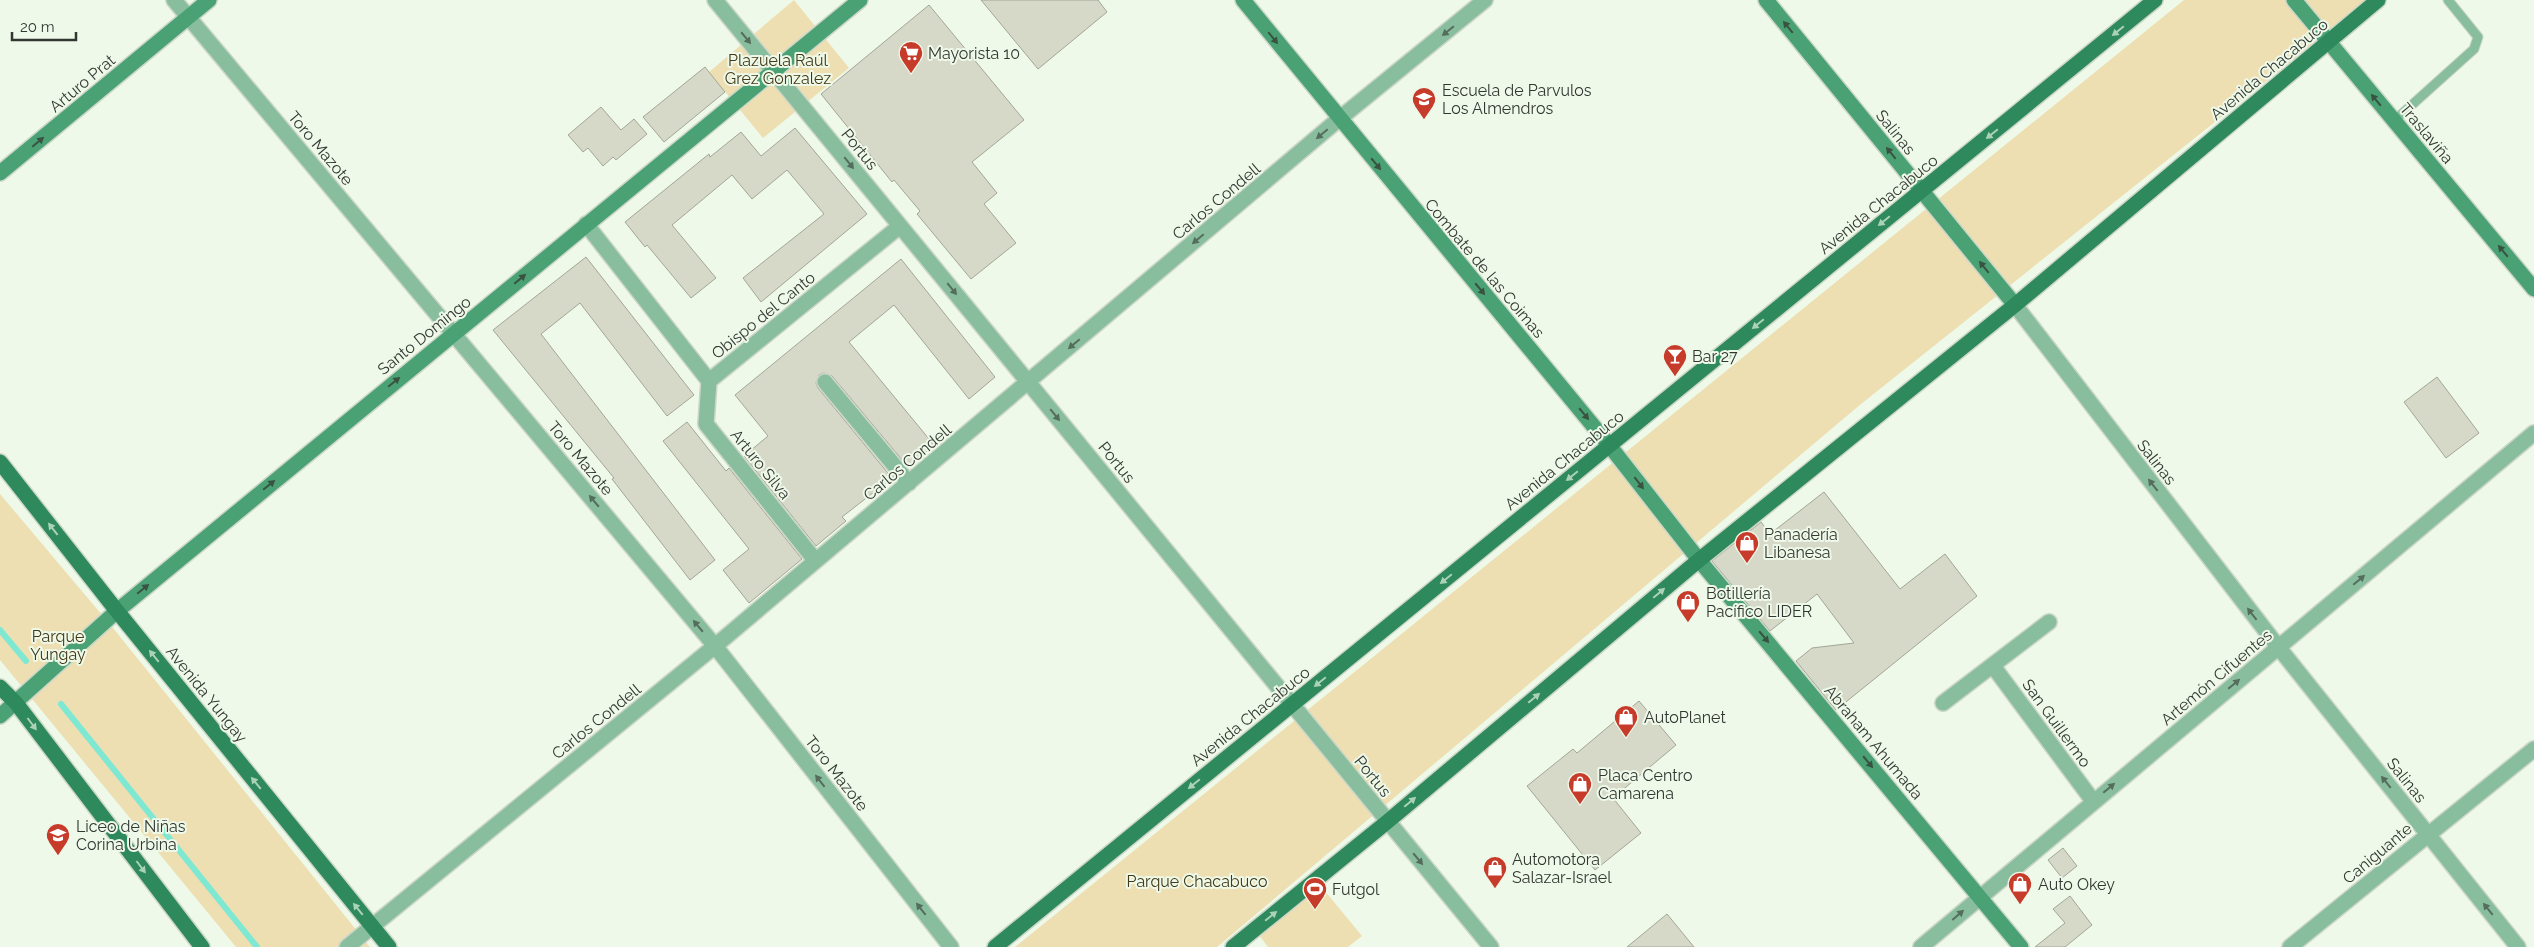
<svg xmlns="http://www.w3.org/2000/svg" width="2534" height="947" viewBox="0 0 2534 947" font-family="Raleway,sans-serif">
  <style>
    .green { fill: #eddfb1 }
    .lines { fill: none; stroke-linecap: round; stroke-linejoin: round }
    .stream { stroke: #7ee8d3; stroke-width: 6 }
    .building { fill: #d6d9c8; stroke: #a3a695 }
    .lane-casing { stroke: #ccd6c8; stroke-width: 11 }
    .street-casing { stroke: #ccd6c8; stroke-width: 18 }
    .secondary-casing { stroke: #ccd6c8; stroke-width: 18 }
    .primary-casing { stroke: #ccd6c8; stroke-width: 18 }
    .lane { stroke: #88be9e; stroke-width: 9 }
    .street { stroke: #88be9e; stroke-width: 15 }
    .secondary { stroke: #4aa274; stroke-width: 15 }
    .primary { stroke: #2e895c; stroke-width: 15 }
    .oneway { fill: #395242 }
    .oneway2 { fill: #556d5d }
    .oneway3 { fill: #abd2b8 }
    .labels { text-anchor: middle; stroke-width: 4; stroke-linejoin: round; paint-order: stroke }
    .poi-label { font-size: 16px; fill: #333731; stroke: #eef9e9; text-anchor: start }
    .park-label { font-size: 16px; fill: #433916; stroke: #eef9e9 }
    .street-label { font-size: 16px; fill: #333731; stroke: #eef9e9 }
  </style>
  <rect width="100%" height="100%" fill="#eef9e9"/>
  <path class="green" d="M 794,0 L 849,68 L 763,138 L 709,72 Z
    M 2184,0 L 2368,0 L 1861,404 L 1217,947 L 1015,947 Z
    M 0,494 L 113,628 L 370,947 L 236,947 L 0,660 Z
    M 1320,885 L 1362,936 L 1348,947 L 1268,947 L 1259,935 Z"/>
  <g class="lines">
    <path class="stream" d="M 0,630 L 26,661
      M 61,704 L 257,947"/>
  </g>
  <path class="building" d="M 981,0 L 1098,0 L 1107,12 L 1038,69 Z
    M 929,5 L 1024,120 L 972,162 L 997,193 L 984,204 L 1016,243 L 971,279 L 917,214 L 920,211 L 894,180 L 892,182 L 821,94 Z
    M 705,67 L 725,92 L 664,142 L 643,117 Z
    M 601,107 L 621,130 L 634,119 L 647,134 L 616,160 L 613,157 L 603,166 L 588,148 L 583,152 L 568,135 Z
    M 795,128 L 867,214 L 761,302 L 743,278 L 824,214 L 787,170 L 752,199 L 732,175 L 672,225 L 716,278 L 691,298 L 647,245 L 645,247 L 625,222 L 709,154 L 710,157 L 741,132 L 761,156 Z
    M 586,257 L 694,395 L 667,416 L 580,303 L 541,334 L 715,560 L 690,580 L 612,479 L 614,478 L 493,330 Z
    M 901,259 L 995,377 L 969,399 L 894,305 L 849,342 L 934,445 L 908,467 L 832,376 L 824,373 L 819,375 L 816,383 L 818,388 L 892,478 L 842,517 L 846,521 L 816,546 L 744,456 L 768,436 L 735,395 Z
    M 2437,377 L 2479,433 L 2446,458 L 2404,402 Z
    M 687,422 L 726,471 L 729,468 L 802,559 L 749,603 L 723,570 L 749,549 L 663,441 Z
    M 1824,492 L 1900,589 L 1945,554 L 1977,596 L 1836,710 L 1796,661 L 1812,648 L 1854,643 L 1817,594 L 1770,631 L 1712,561 L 1761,522 L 1770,534 Z
    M 1639,701 L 1676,745 L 1613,798 L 1641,833 L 1595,870 L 1527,786 L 1573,749 L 1577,753 Z
    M 2063,848 L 2077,866 L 2062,878 L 2048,860 Z
    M 2070,896 L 2092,925 L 2065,947 L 2035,947 L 2065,923 L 2053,909 Z
    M 1667,914 L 1694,947 L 1627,947 Z"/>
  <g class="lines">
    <g class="lane-casing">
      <path id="lane" d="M 2394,121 L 2474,49 L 2478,37 L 2448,0"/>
    </g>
    <g class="street-casing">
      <path id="street" d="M 174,0 L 715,646 L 951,947
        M 715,0 L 1491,947
        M 586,224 L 709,381 L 900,226
        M 2015,305 L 2279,648 L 2518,947
        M 709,381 L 706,424 L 815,560
        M 825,382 L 909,483
        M 1993,666 L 2093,801
        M 1943,703 L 2049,622
        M 347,947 L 715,646 L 1339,119 L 1485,0
        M 1921,947 L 2534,433
        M 2290,947 L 2534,749"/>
    </g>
    <g class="secondary-casing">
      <path id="secondary" d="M 1243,0 L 1609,445 L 1699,560 L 2021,947
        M 1766,0 L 2015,305
        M 2294,0 L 2534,289
        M 0,173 L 209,0
        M 0,716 L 117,611 L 860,0"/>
    </g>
    <g class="primary-casing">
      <path id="primary" d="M 0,462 L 117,611 L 389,947
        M 0,687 L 16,703 L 202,947
        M 995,947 L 2155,0
        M 1233,947 L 1387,822 L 1699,560 L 2015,305 L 2378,0"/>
    </g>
    <use href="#lane" class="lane"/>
    <use href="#street" class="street"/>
    <use href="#secondary" class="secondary"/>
    <use href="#primary" class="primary"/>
  </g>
  <defs><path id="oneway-solid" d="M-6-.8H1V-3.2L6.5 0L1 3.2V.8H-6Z" transform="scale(1.25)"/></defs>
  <g class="oneway">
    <use href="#oneway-solid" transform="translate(1788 27) rotate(-129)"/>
    <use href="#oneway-solid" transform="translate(1273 38) rotate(51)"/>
    <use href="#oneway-solid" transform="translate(2376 100) rotate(-130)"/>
    <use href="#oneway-solid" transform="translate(38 142) rotate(-40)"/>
    <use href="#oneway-solid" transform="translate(1891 153) rotate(-129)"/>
    <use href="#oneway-solid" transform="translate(1376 164) rotate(50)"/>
    <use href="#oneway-solid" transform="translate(2503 251) rotate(-130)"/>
    <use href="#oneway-solid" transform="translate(1984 267) rotate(-129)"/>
    <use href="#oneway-solid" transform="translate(520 279) rotate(-40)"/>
    <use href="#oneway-solid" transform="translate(1480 289) rotate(50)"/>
    <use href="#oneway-solid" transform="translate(394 382) rotate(-39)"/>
    <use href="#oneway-solid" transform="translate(1584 414) rotate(50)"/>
    <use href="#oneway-solid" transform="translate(1639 483) rotate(52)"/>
    <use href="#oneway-solid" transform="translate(269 485) rotate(-39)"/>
    <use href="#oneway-solid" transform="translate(143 589) rotate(-39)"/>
    <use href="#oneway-solid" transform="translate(1764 637) rotate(50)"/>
    <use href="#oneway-solid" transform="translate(1868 762) rotate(50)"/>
  </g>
  <g class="oneway2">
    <use href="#oneway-solid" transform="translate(1448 31) rotate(141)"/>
    <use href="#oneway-solid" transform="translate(746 38) rotate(50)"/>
    <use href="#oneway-solid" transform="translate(1322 134) rotate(140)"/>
    <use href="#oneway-solid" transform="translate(849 163) rotate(51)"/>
    <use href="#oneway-solid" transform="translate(1198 239) rotate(140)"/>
    <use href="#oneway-solid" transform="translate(952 289) rotate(51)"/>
    <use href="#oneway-solid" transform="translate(1074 344) rotate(140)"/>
    <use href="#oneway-solid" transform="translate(1055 415) rotate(51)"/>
    <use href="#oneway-solid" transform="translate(2153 485) rotate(-128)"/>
    <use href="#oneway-solid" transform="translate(594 501) rotate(-130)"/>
    <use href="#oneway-solid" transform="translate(2359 580) rotate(-40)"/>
    <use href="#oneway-solid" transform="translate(2252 614) rotate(-128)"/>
    <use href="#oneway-solid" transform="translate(698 626) rotate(-130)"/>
    <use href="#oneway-solid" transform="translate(2234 684) rotate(-40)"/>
    <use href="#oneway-solid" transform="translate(820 781) rotate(-128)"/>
    <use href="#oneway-solid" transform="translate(2386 782) rotate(-129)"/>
    <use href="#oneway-solid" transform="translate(2109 788) rotate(-40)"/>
    <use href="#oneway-solid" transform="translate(1418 859) rotate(50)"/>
    <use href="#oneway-solid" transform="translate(921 909) rotate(-128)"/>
    <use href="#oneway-solid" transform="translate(2488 909) rotate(-129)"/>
    <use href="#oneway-solid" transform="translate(1958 915) rotate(-41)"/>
  </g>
  <g class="oneway3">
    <use href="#oneway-solid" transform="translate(2118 31) rotate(141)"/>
    <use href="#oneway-solid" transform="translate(1992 134) rotate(141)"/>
    <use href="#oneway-solid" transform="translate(1884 221) rotate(141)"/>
    <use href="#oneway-solid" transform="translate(1758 324) rotate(141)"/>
    <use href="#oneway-solid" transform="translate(1572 476) rotate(141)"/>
    <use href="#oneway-solid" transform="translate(53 529) rotate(-128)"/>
    <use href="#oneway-solid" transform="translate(1446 579) rotate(141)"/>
    <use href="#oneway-solid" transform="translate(1659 593) rotate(-40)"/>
    <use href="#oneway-solid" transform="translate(154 656) rotate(-129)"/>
    <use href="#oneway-solid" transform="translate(1320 682) rotate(141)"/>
    <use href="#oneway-solid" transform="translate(1534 698) rotate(-40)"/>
    <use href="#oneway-solid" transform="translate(32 724) rotate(53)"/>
    <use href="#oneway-solid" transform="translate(256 783) rotate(-129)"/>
    <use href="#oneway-solid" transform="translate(1194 784) rotate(141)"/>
    <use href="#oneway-solid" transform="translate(1410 802) rotate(-40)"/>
    <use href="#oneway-solid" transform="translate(141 867) rotate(53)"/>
    <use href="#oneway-solid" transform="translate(358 909) rotate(-129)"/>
    <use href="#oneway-solid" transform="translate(1271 916) rotate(-39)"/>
  </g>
  <defs>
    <g id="supermarket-pin" transform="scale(1.25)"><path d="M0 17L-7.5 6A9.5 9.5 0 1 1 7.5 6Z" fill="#c73b2a" stroke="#eef9e9"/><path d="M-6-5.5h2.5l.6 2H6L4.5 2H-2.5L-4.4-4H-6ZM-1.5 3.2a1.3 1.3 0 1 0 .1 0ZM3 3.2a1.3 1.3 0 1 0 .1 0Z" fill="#fff"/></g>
    <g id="school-pin" transform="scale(1.25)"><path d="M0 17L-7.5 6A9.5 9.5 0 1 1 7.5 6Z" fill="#c73b2a" stroke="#eef9e9"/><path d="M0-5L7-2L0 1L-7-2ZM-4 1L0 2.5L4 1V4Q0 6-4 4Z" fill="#fff"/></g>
    <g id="bar-pin" transform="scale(1.25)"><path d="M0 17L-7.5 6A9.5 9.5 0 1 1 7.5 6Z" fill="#c73b2a" stroke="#eef9e9"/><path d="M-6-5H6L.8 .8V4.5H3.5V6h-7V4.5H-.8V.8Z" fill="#fff"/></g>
    <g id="shop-pin" transform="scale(1.25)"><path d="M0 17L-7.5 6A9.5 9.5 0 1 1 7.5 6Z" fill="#c73b2a" stroke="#eef9e9"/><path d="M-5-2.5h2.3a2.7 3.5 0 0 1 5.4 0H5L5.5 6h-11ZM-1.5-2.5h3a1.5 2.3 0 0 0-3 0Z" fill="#fff"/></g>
    <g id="stadium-pin" transform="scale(1.25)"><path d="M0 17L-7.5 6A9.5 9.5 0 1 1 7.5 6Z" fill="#c73b2a" stroke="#eef9e9"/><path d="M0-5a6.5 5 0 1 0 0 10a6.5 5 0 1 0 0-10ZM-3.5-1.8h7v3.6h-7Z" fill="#fff"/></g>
  </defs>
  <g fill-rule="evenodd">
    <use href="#supermarket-pin" x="911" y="53"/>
    <use href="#school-pin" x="1424" y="99"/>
    <use href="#bar-pin" x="1675" y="356"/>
    <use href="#shop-pin" x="1747" y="543"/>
    <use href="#shop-pin" x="1688" y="602"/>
    <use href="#shop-pin" x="1626" y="717"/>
    <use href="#shop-pin" x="1580" y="784"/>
    <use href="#school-pin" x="58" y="835"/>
    <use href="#shop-pin" x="1495" y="868"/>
    <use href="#shop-pin" x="2020" y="884"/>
    <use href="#stadium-pin" x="1315" y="889"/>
  </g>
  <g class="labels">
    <g class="poi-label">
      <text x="928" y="59">Mayorista 10</text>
      <text x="1442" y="96">Escuela de Parvulos<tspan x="1442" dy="18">Los Almendros</tspan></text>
      <text x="1692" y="362">Bar 27</text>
      <text x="1764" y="540">Panadería<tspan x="1764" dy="18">Libanesa</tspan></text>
      <text x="1706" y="599">Botillería<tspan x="1706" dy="18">Pacífico LIDER</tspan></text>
      <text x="1644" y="723">AutoPlanet</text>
      <text x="1598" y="781">Placa Centro<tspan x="1598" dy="18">Camarena</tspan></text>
      <text x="76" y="832">Liceo de Niñas<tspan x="76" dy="18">Corina Urbina</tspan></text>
      <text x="1512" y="865">Automotora<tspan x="1512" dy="18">Salazar-Israel</tspan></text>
      <text x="2038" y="890">Auto Okey</text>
      <text x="1332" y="895">Futgol</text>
    </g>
    <g class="park-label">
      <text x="778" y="66">Plazuela Raúl<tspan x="778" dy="18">Grez Gonzalez</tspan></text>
      <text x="58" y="642">Parque<tspan x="58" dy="18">Yungay</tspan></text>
      <text x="1197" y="887">Parque Chacabuco</text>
    </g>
    <g class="street-label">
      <text transform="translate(2269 69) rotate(-40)" y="6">Avenida Chacabuco</text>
      <text transform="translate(82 83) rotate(-40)" y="6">Arturo Prat</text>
      <text transform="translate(1896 132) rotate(51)" y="6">Salinas</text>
      <text transform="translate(2427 133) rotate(50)" y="6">Traslaviña</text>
      <text transform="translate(321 148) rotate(50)" y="6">Toro Mazote</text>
      <text transform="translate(860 149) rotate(51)" y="6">Portus</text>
      <text transform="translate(1216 201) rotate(-40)" y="6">Carlos Condell</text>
      <text transform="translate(1878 204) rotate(-39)" y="6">Avenida Chacabuco</text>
      <text transform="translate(1485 268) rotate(50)" y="6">Combate de las Coimas</text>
      <text transform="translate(763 315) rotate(-39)" y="6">Obispo del Canto</text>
      <text transform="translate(424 335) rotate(-39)" y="6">Santo Domingo</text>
      <text transform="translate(581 458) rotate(50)" y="6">Toro Mazote</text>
      <text transform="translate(1564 460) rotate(-39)" y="6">Avenida Chacabuco</text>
      <text transform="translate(907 462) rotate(-40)" y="6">Carlos Condell</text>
      <text transform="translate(1117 462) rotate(51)" y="6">Portus</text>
      <text transform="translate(2157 462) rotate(52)" y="6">Salinas</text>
      <text transform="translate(761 464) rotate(51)" y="6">Arturo Silva</text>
      <text transform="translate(2216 677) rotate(-40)" y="6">Artemón Cifuentes</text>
      <text transform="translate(207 694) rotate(51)" y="6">Avenida Yungay</text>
      <text transform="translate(1250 716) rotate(-39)" y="6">Avenida Chacabuco</text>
      <text transform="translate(596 721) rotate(-39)" y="6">Carlos Condell</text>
      <text transform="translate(2057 723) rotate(54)" y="6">San Guillermo</text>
      <text transform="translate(1874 742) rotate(50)" y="6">Abraham Ahumada</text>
      <text transform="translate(837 773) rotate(52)" y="6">Toro Mazote</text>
      <text transform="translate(1373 776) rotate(51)" y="6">Portus</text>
      <text transform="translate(2407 780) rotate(51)" y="6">Salinas</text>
      <text transform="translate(2377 853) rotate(-40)" y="6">Caniguante</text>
    </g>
  </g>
  <path d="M12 32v8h64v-8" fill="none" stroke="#333731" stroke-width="2.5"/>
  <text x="20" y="32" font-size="15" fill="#333731" stroke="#eef9e9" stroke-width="4" paint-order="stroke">20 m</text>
</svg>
